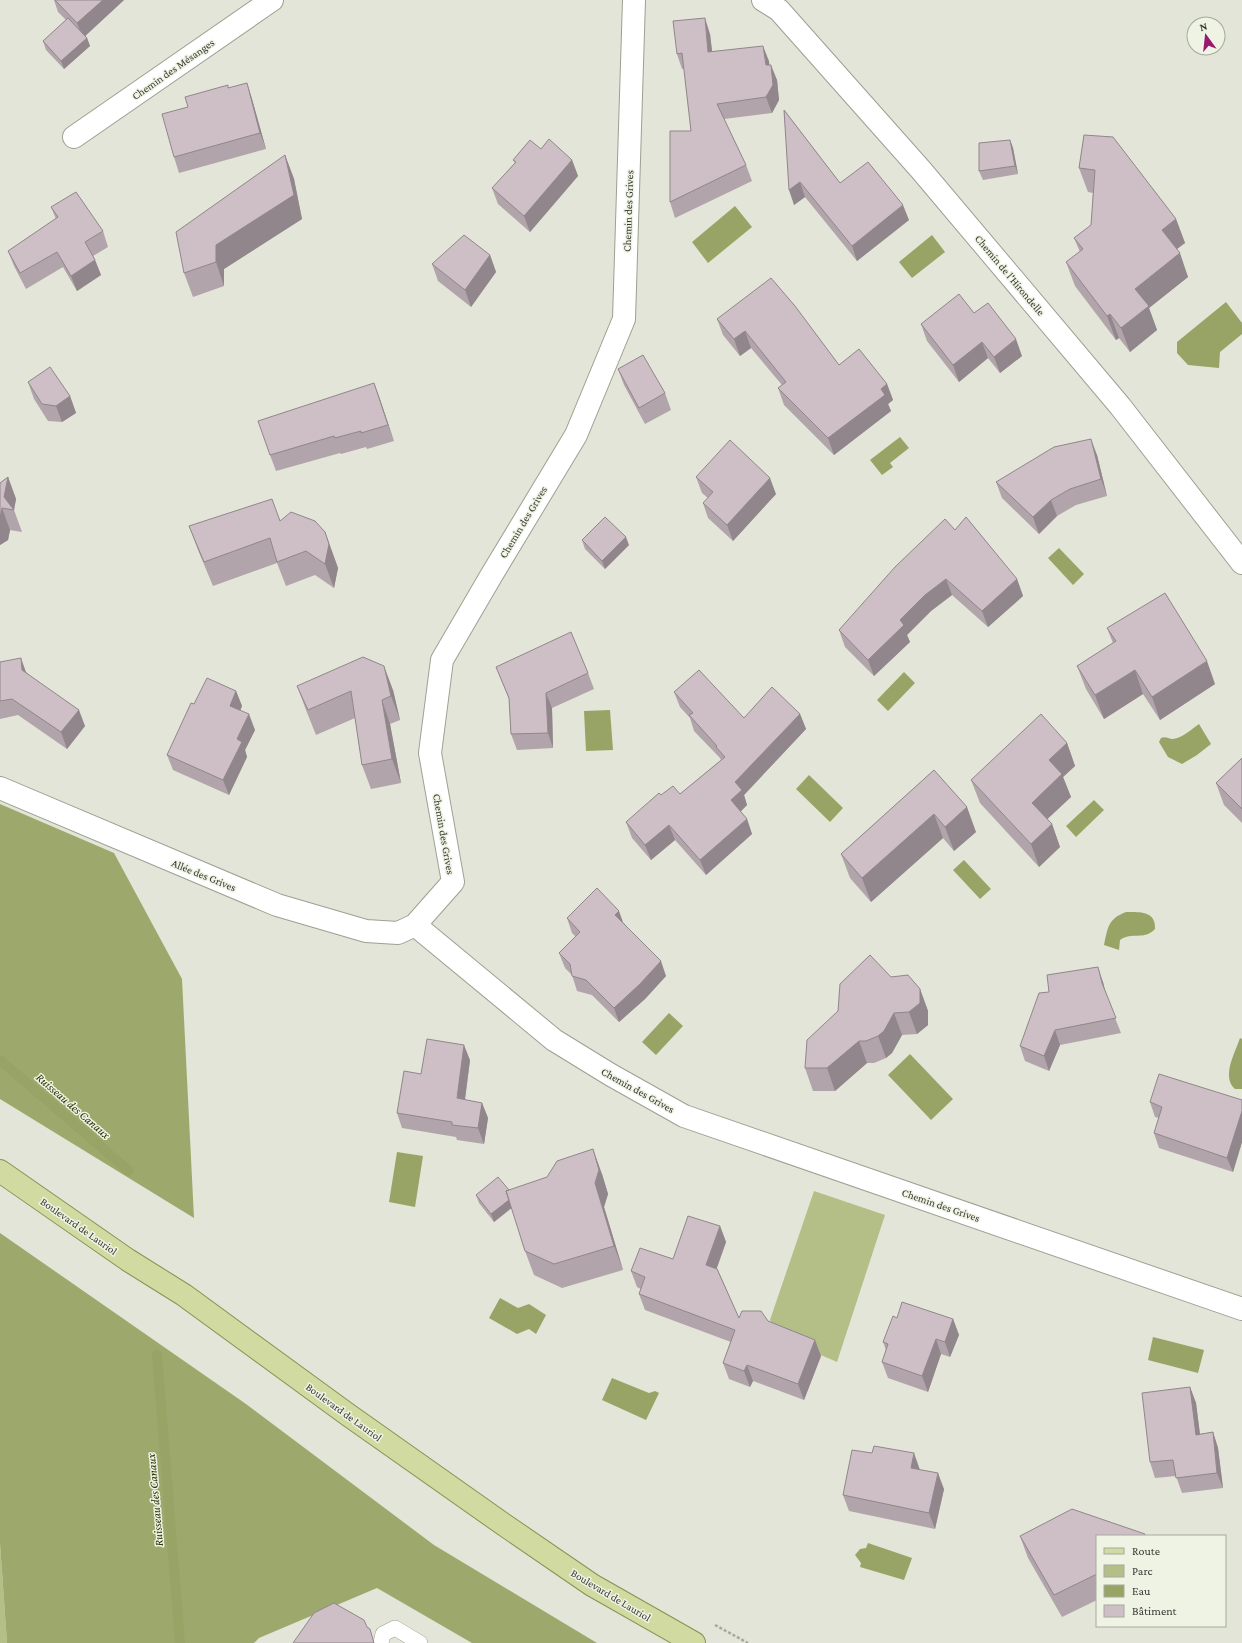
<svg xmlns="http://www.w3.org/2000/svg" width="1242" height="1643" viewBox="0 0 1242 1643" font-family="'Crimson Pro',serif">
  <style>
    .green { fill: #b4bf88 }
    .forest { fill: #9da96c }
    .water { fill: #98a466 }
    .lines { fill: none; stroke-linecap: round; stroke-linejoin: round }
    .stream { stroke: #98a466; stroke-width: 10 }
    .lane-casing { stroke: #9da092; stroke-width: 16 }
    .street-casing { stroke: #9da092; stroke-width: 24 }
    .primary-casing { stroke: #879253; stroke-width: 24 }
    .path { stroke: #a5a89d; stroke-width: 2.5; stroke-dasharray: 3 2; stroke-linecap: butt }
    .lane { stroke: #fff; stroke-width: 15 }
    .street { stroke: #fff; stroke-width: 22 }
    .primary { stroke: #d0daa1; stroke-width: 22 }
    .wall { fill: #b1a4aa }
    .shaded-wall { fill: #90868b }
    .building { fill: #cebfc6; stroke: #90868b }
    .labels { text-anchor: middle; stroke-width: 3; stroke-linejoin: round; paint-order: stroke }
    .street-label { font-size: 11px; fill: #383a34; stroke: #eff3e4 }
    .water-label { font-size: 12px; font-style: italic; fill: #292f00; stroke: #eff3e4 }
  </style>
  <rect width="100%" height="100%" fill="#e2e5d7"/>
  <path class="green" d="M 814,1191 L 885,1215 L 837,1362 L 777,1336 L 770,1320 Z
    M 0,1543 L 7,1643 L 0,1643 Z"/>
  <path class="forest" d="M 0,804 L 114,853 L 182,979 L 194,1218 L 0,1099 Z
    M 0,1233 L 246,1404 L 434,1545 L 597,1643 L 472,1643 L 377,1588 L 259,1638 L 254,1643 L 7,1643 L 0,1543 Z"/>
  <path class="water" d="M 735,206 L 752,227 L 708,263 L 692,242 Z
    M 932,235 L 945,252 L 912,278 L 899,262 Z
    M 1226,302 L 1242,323 L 1242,334 L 1220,352 L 1219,368 L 1188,365 L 1177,353 L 1177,342 Z
    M 900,437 L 909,448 L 890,463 L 893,467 L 882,475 L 870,460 Z
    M 1059,548 L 1084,574 L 1073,585 L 1048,558 Z
    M 904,672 L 915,683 L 888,711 L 877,700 Z
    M 610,710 L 613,750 L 586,751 L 584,711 Z
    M 1199,724 L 1211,744 L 1197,755 L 1182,764 L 1168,757 L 1159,742 L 1161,738 C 1166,736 1168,739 1173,739 C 1182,738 1192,729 1199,724 Z
    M 809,775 L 843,808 L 830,822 L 796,789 Z
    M 1094,800 L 1104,810 L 1076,837 L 1066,826 Z
    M 964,860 L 991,889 L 980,899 L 953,870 Z
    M 1126,912 C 1140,912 1156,911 1155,929 C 1144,941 1132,931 1120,940 L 1119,950 L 1104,945 C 1108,927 1108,919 1126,912 Z
    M 669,1013 L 683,1026 L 656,1055 L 642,1042 Z
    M 1240,1038 L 1242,1039 L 1242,1089 L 1235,1089 C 1221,1077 1235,1053 1240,1038 Z
    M 910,1054 L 953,1099 L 931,1120 L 888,1075 Z
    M 397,1152 L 423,1156 L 415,1207 L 389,1202 Z
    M 500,1298 L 518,1308 L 529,1304 L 546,1315 L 536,1334 L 529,1329 L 517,1334 L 489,1318 Z
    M 1153,1337 L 1204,1350 L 1198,1373 L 1148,1360 Z
    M 612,1378 L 649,1393 L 655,1391 L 659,1393 L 646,1420 L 602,1400 Z
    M 868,1543 L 912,1558 L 904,1580 L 860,1567 L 861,1563 L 855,1555 L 860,1549 L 866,1548 Z"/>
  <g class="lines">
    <path class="stream" d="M 0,1060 L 129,1171
      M 157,1355 L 180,1643"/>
    <g class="lane-casing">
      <path id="lane" d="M 381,1643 L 383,1634 L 395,1628 L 420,1643"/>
    </g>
    <g class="street-casing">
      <path id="street" d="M 634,0 L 624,319 L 576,435 L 491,576 L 442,660 L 430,753 L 453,882 L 415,925 L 554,1040 L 611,1075 L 684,1116 L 1242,1309
        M 763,0 L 779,10 L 921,170 L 1120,406 L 1242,563
        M 74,137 L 272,0
        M 0,788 L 277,905 L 366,931 L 398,933 L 415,925"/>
    </g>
    <g class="primary-casing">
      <path id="primary" d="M 0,1171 L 128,1260 L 184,1295 L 347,1414 L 503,1524 L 592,1585 L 694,1643"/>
    </g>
    <path class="path" d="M 715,1625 L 748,1643"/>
    <use href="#lane" class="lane"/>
    <use href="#street" class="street"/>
    <use href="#primary" class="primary"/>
  </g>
  <path class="wall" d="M 54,0 L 124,0 L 85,36 L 87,38 L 90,46 L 64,69 L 46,50 L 43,41 L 66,20 L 58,12 Z
    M 710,34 L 712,51 L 769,61 L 769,65 L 777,80 L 779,100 L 772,113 L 724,119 L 746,165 L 752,181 L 675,218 L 670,202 L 691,131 L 684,69 L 682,69 L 677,54 Z
    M 247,83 L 252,99 L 266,149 L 179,173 L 174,157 L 188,107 L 229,88 Z
    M 784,110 L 840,183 L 909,220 L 857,261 L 805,197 L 794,205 Z
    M 1084,135 L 1176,219 L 1185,243 L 1177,249 L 1188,277 L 1149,308 L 1157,330 L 1130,352 L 1119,338 L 1116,340 L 1075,286 L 1066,262 L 1080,252 L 1074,238 L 1091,225 L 1093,193 L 1088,192 L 1079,168 Z
    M 1010,140 L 1013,148 L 1018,174 L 983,180 L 979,171 Z
    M 541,149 L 572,160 L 578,176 L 530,232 L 498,204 L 492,188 L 515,163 L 513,160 Z
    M 285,155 L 294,179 L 302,219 L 224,269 L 224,286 L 193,297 L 184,273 Z
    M 51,207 L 103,231 L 108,247 L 93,256 L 95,260 L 101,275 L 77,291 L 63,267 L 26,289 L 14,266 L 8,251 L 56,219 Z
    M 490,255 L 496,272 L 471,307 L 438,281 L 432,264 Z
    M 974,313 L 1022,356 L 1000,373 L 988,358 L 959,382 L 927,341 L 921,324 Z
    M 717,319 L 839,365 L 887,384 L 893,400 L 888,404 L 891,411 L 834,455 L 784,405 L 778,388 L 782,385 L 751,348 L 740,356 L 723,335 Z
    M 618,369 L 665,393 L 671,410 L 645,424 L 624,385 Z
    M 28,382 L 70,396 L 76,413 L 62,422 L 48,421 L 34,399 Z
    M 374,383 L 394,441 L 367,449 L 366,447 L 341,454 L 340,453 L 276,471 L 270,455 Z
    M 1097,455 L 1107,496 L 1076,505 L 1057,516 L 1039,534 L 1002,498 L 996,482 Z
    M 8,477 L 16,499 L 14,510 L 22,532 L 10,530 L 8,540 L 0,545 L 0,483 Z
    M 696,477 L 776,494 L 733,541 L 708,518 L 703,503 L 708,498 L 702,493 Z
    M 280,521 L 325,532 L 338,568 L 334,588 L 315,575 L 286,586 L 277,563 L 213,586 L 198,550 L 189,526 Z
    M 955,530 L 1017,579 L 1023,596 L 988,627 L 952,595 L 931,611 L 907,635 L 910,642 L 874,676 L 845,647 L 839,630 Z
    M 582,540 L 629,545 L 605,569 L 585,549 Z
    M 1107,628 L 1215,684 L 1160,720 L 1143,694 L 1104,719 L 1086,689 L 1077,666 L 1113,643 Z
    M 0,662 L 26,672 L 85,726 L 67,749 L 18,715 L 0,719 Z
    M 496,667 L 588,673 L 594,689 L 552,708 L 553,748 L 517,750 L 511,734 L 509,699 Z
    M 297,686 L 393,690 L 400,720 L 390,724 L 401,783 L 371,789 L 362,765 L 355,718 L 316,735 L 306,710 Z
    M 236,691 L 242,706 L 240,710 L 255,730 L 245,750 L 247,757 L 229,795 L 173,770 L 167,755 L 194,704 Z
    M 674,692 L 744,718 L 800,714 L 806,729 L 744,795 L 747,805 L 740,812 L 747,819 L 752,834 L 706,875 L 675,840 L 651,860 L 632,838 L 626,822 L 661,795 L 680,794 L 721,760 L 720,758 L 694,731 L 690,718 L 680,707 Z
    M 1067,743 L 1075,766 L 1063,777 L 1071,797 L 1047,819 L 1052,824 L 1060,847 L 1039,867 L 980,803 L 971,780 Z
    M 1242,758 L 1242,823 L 1224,805 L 1216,783 Z
    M 934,770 L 976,832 L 954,851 L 943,838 L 871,902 L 850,878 L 841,854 Z
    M 567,918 L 624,923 L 666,976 L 645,999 L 619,1022 L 592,995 L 577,991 L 572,975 L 565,968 L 559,953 L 576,937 L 572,933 Z
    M 891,977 L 920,989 L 928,1011 L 928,1025 L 917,1034 L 902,1035 L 892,1053 L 886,1058 L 874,1063 L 867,1063 L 835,1091 L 813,1091 L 805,1068 Z
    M 1103,982 L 1106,995 L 1121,1033 L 1060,1045 L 1049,1071 L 1025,1061 L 1020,1046 Z
    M 470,1060 L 465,1100 L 482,1103 L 488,1118 L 484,1144 L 457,1140 L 456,1137 L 402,1128 L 397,1113 L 421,1074 Z
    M 1242,1100 L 1242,1142 L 1233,1172 L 1159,1148 L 1154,1133 L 1159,1118 L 1155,1117 L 1150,1102 Z
    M 602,1174 L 608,1194 L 604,1207 L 623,1270 L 562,1288 L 534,1275 L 525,1251 L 512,1208 L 494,1222 L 479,1203 L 476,1195 L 509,1190 Z
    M 720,1226 L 726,1242 L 717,1268 L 739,1318 L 768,1321 L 815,1340 L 821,1356 L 804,1400 L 753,1381 L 750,1387 L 729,1379 L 723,1363 L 731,1342 L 645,1310 L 639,1294 L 641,1289 L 637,1287 L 631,1271 L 673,1259 Z
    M 897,1318 L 953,1319 L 959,1335 L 950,1357 L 941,1354 L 928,1392 L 888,1378 L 882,1362 L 886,1350 L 883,1342 Z
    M 1190,1387 L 1196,1403 L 1200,1434 L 1213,1432 L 1218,1448 L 1223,1488 L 1182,1493 L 1176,1476 L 1155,1478 L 1150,1462 Z
    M 920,1470 L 944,1489 L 935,1529 L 849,1511 L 843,1495 Z
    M 1020,1536 L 1097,1536 L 1097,1600 L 1062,1617 L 1028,1558 Z"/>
  <path class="shaded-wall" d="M 103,0 L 124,0 L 83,38 L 77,23 Z
    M 705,18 L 710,34 L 714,67 L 708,52 Z
    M 87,38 L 90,46 L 64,69 L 61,61 Z
    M 763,46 L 769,61 L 771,81 L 766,65 Z
    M 771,65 L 777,80 L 779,100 L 772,113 L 766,97 Z
    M 247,83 L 252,99 L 266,149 L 260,133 Z
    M 1010,140 L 1013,148 L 1018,174 L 1015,166 Z
    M 285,155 L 294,179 L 302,219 L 224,269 L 224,286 L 216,262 L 216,245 Z
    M 572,160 L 578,176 L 530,232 L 524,216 Z
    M 800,182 L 805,197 L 794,205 L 789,190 Z
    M 903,205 L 909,220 L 857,261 L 852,246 Z
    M 1176,219 L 1185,243 L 1170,254 L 1162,230 Z
    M 1180,253 L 1188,277 L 1149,308 L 1157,330 L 1130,352 L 1121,328 L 1135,289 Z
    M 490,255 L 496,272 L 471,307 L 465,290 Z
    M 95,260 L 101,275 L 77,291 L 71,276 Z
    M 1110,314 L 1119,338 L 1116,340 L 1107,316 Z
    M 745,331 L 751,348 L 740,356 L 734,339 Z
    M 1016,339 L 1022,356 L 1000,373 L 994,357 Z
    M 982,342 L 988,358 L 959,382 L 953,365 Z
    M 374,383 L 380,399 L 394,441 L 388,425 Z
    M 887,384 L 893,400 L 888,404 L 891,411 L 834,455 L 828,438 L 881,389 Z
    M 70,396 L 76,413 L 62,422 L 56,406 Z
    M 1091,439 L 1097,455 L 1107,496 L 1101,479 Z
    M 8,477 L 16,499 L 14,510 L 4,497 Z
    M 770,478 L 776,494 L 733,541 L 727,525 Z
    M 1051,500 L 1057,516 L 1039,534 L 1033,517 Z
    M 2,508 L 10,530 L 8,540 L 0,545 L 0,518 Z
    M 325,532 L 338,568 L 334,588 L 325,564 Z
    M 626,537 L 629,545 L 605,569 L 602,561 Z
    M 946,579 L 952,595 L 931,611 L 907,635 L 910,642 L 874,676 L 868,660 L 900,620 L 925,595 Z
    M 1017,579 L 1023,596 L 988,627 L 982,611 Z
    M 21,658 L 27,675 L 22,670 Z
    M 1207,661 L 1215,684 L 1160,720 L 1152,697 Z
    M 384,666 L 393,690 L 400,720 L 391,696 Z
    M 1135,670 L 1143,694 L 1104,719 L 1095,695 Z
    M 236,691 L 242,706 L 236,721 L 230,706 Z
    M 546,693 L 552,708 L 553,748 L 548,733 Z
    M 382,700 L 390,724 L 401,783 L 392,759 Z
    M 79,710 L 85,726 L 67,749 L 61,732 Z
    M 249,714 L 255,730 L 245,750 L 247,757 L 229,795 L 223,780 L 237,739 Z
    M 800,714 L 806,729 L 744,795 L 747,805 L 736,816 L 731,800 L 735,782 Z
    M 1067,743 L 1075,766 L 1063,777 L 1071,797 L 1040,826 L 1032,803 L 1049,760 Z
    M 967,807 L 976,832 L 954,851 L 945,827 Z
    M 934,814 L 943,838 L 871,902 L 862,878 Z
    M 747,819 L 752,834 L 706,875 L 700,860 Z
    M 1052,824 L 1060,847 L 1039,867 L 1031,844 Z
    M 669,825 L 675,840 L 651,860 L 645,845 Z
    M 619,911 L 624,925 L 615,915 Z
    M 661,961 L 666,976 L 645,999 L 619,1022 L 614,1008 Z
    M 1098,967 L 1103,982 L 1107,999 L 1102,983 Z
    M 920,989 L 928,1011 L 928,1025 L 917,1034 L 909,1012 Z
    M 894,1013 L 902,1035 L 892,1053 L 886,1058 L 878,1036 Z
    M 1055,1030 L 1060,1045 L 1049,1071 L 1044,1056 Z
    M 859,1041 L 867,1063 L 835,1091 L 827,1068 Z
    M 464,1045 L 470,1060 L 463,1114 L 457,1098 Z
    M 482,1103 L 488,1118 L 484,1144 L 478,1128 Z
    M 1242,1111 L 1242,1142 L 1233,1172 L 1227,1158 Z
    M 593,1149 L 602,1174 L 608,1194 L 604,1207 L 623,1270 L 614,1246 L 595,1183 Z
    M 513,1196 L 516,1204 L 494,1222 L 491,1214 Z
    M 720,1226 L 726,1242 L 712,1281 L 706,1265 Z
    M 953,1319 L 959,1335 L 950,1357 L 945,1342 Z
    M 936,1339 L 941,1354 L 928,1392 L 922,1376 Z
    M 815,1340 L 821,1356 L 804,1400 L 798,1384 Z
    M 747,1365 L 753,1381 L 750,1387 L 744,1371 Z
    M 1190,1387 L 1196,1403 L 1202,1451 L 1196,1435 Z
    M 1213,1432 L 1218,1448 L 1223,1488 L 1217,1473 Z
    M 914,1453 L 920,1470 L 911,1468 Z
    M 938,1473 L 944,1489 L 935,1529 L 929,1513 Z"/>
  <path class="building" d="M 55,0 L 103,0 L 77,23 Z
    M 68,18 L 87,38 L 61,61 L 43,41 Z
    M 705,18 L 708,52 L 763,46 L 766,65 L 771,65 L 773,85 L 766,97 L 717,104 L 746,165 L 670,202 L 670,131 L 691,131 L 682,53 L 677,54 L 673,21 Z
    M 247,83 L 260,133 L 174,157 L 162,114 L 188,107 L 185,97 L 228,85 L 228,88 Z
    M 784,110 L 840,183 L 868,162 L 903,205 L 852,246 L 800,182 L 789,190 Z
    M 1084,135 L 1113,137 L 1176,219 L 1162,230 L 1180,253 L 1135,289 L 1149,306 L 1121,328 L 1110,314 L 1107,316 L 1066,262 L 1083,249 L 1074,238 L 1091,225 L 1095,170 L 1079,168 Z
    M 549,139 L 572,160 L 524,216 L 492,188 L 516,162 L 513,160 L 530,140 L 541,149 Z
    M 1010,140 L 1015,166 L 979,171 L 979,143 Z
    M 285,155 L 294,195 L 216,245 L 216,262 L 184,273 L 176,232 Z
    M 76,192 L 103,231 L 85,242 L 95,260 L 71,276 L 57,252 L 20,273 L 8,251 L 58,217 L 51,207 Z
    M 464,235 L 490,255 L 465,290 L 432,264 Z
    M 771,278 L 795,306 L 839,365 L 859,349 L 887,384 L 881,389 L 885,395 L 828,438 L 778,388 L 786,382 L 745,331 L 734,339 L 717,319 Z
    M 959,294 L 974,313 L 988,303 L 1016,339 L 994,357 L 982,342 L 953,365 L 921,324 Z
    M 643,355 L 665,393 L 639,408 L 618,369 Z
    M 50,367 L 70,396 L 56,406 L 42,404 L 28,382 Z
    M 374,383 L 388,425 L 361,433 L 361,431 L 335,438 L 334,436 L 270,455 L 258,421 Z
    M 1091,439 L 1101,479 L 1070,489 L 1051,500 L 1033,517 L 996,482 L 1054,447 Z
    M 730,440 L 770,478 L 727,525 L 703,503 L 713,492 L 696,477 Z
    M 8,477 L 4,497 L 14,510 L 2,508 L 0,518 L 0,483 Z
    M 272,499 L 280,521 L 291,512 L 315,521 L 325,532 L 329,544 L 325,564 L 306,551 L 277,562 L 270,538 L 204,562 L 189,526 Z
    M 605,517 L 626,537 L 602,561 L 582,540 Z
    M 966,517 L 1017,579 L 982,611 L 946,579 L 925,595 L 900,620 L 904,625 L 868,660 L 839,630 L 895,567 L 945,519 L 955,530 Z
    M 1165,593 L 1207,661 L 1152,697 L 1135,670 L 1095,695 L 1077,666 L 1116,641 L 1107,628 Z
    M 571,632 L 588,673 L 546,693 L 548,733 L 511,734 L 509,698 L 496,667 Z
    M 363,657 L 384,666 L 391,696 L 382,700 L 392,759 L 362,765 L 351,691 L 308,710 L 297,686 Z
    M 21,658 L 22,670 L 79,710 L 61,732 L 12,699 L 0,701 L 0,662 Z
    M 699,670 L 744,718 L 772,687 L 800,714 L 735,782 L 742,790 L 731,800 L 747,819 L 700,860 L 669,825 L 645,845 L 626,822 L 659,793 L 661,795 L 673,786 L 680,794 L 725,757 L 716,747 L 717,746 L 689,715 L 693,713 L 674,692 Z
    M 207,678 L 236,691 L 230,706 L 249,714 L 237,739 L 242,742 L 223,780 L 167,755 L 191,703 L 194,704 Z
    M 1041,714 L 1067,743 L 1049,760 L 1062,774 L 1032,803 L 1052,824 L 1031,844 L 971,780 Z
    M 1242,758 L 1242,809 L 1216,783 Z
    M 934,770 L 967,807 L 945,827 L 934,814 L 862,878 L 841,854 Z
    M 597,888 L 619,911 L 615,915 L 661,961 L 640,984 L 614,1008 L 586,980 L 572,976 L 570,964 L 559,953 L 580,932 L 567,918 Z
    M 870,955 L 891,977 L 908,975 L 920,989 L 920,1003 L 909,1012 L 894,1013 L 884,1031 L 878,1036 L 866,1041 L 859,1041 L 827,1068 L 805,1068 L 807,1040 L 838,1011 L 840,984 Z
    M 1098,967 L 1102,983 L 1116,1018 L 1055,1030 L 1044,1056 L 1020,1046 L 1039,993 L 1049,992 L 1047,975 Z
    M 427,1039 L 464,1045 L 457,1098 L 482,1103 L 478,1128 L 452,1125 L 452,1122 L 397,1113 L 404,1071 L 421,1074 Z
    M 1159,1074 L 1242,1100 L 1242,1111 L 1227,1158 L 1154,1133 L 1162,1107 L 1150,1102 Z
    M 593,1149 L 599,1170 L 595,1183 L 614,1246 L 554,1264 L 525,1251 L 506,1191 L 547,1177 L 557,1161 Z
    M 498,1177 L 509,1190 L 506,1191 L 509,1200 L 491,1214 L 476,1195 Z
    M 688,1216 L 720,1226 L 706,1265 L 717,1269 L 739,1318 L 742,1311 L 761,1311 L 768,1321 L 815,1340 L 798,1384 L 747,1365 L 744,1371 L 723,1363 L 735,1330 L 639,1294 L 645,1277 L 631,1271 L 640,1248 L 673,1259 Z
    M 902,1302 L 953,1319 L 945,1342 L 936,1339 L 922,1376 L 882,1362 L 888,1344 L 883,1342 L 893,1316 L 897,1318 Z
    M 1190,1387 L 1196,1435 L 1213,1432 L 1217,1473 L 1176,1478 L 1173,1460 L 1150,1462 L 1142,1393 Z
    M 874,1446 L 914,1453 L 911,1468 L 938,1473 L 929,1513 L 843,1495 L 852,1450 L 872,1453 Z
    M 1072,1509 L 1145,1534 L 1144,1536 L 1097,1536 L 1097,1574 L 1054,1595 L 1020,1536 Z
    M 334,1603 L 364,1620 L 367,1627 L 370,1629 L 374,1643 L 293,1643 L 314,1613 Z"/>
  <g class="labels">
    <g class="street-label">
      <text transform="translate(173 69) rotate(-35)" y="4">Chemin des Mésanges</text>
      <text transform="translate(628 211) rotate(-88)" y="4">Chemin des Grives</text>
      <text transform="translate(1010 275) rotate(50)" y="4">Chemin de l'Hirondelle</text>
      <text transform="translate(523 522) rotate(-59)" y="4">Chemin des Grives</text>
      <text transform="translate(444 834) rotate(80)" y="4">Chemin des Grives</text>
      <text transform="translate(204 875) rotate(22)" y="4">Allée des Grives</text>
      <text transform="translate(638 1090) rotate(29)" y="4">Chemin des Grives</text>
      <text transform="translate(941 1205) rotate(19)" y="4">Chemin des Grives</text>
      <text transform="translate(79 1226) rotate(35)" y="4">Boulevard de Lauriol</text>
      <text transform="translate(344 1412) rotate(36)" y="4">Boulevard de Lauriol</text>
      <text transform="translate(611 1595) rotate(31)" y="4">Boulevard de Lauriol</text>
    </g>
    <g class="water-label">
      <text transform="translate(73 1106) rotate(41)" y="4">Ruisseau des Canaux</text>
      <text transform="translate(155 1500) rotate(-95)" y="4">Ruisseau des Canaux</text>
    </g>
  </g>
  <rect x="1096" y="1535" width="130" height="92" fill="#eff3e4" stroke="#a6a99e"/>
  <rect x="1104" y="1548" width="20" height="6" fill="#d0daa1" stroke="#a6a99e"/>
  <text x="1132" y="1555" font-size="12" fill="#383a34">Route</text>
  <rect x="1104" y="1565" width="20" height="12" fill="#b4bf88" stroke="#a6a99e"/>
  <text x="1132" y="1575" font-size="12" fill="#383a34">Parc</text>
  <rect x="1104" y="1585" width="20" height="12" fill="#98a466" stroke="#a6a99e"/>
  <text x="1132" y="1595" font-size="12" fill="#383a34">Eau</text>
  <rect x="1104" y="1605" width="20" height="12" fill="#cebfc6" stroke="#a6a99e"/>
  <text x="1132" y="1615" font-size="12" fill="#383a34">Bâtiment</text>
  <g transform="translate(1206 36) rotate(345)"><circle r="19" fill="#eff3e4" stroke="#a6a99e"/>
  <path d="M0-3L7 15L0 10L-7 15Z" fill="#9a196e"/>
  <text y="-6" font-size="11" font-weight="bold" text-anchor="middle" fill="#383a34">N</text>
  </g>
</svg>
